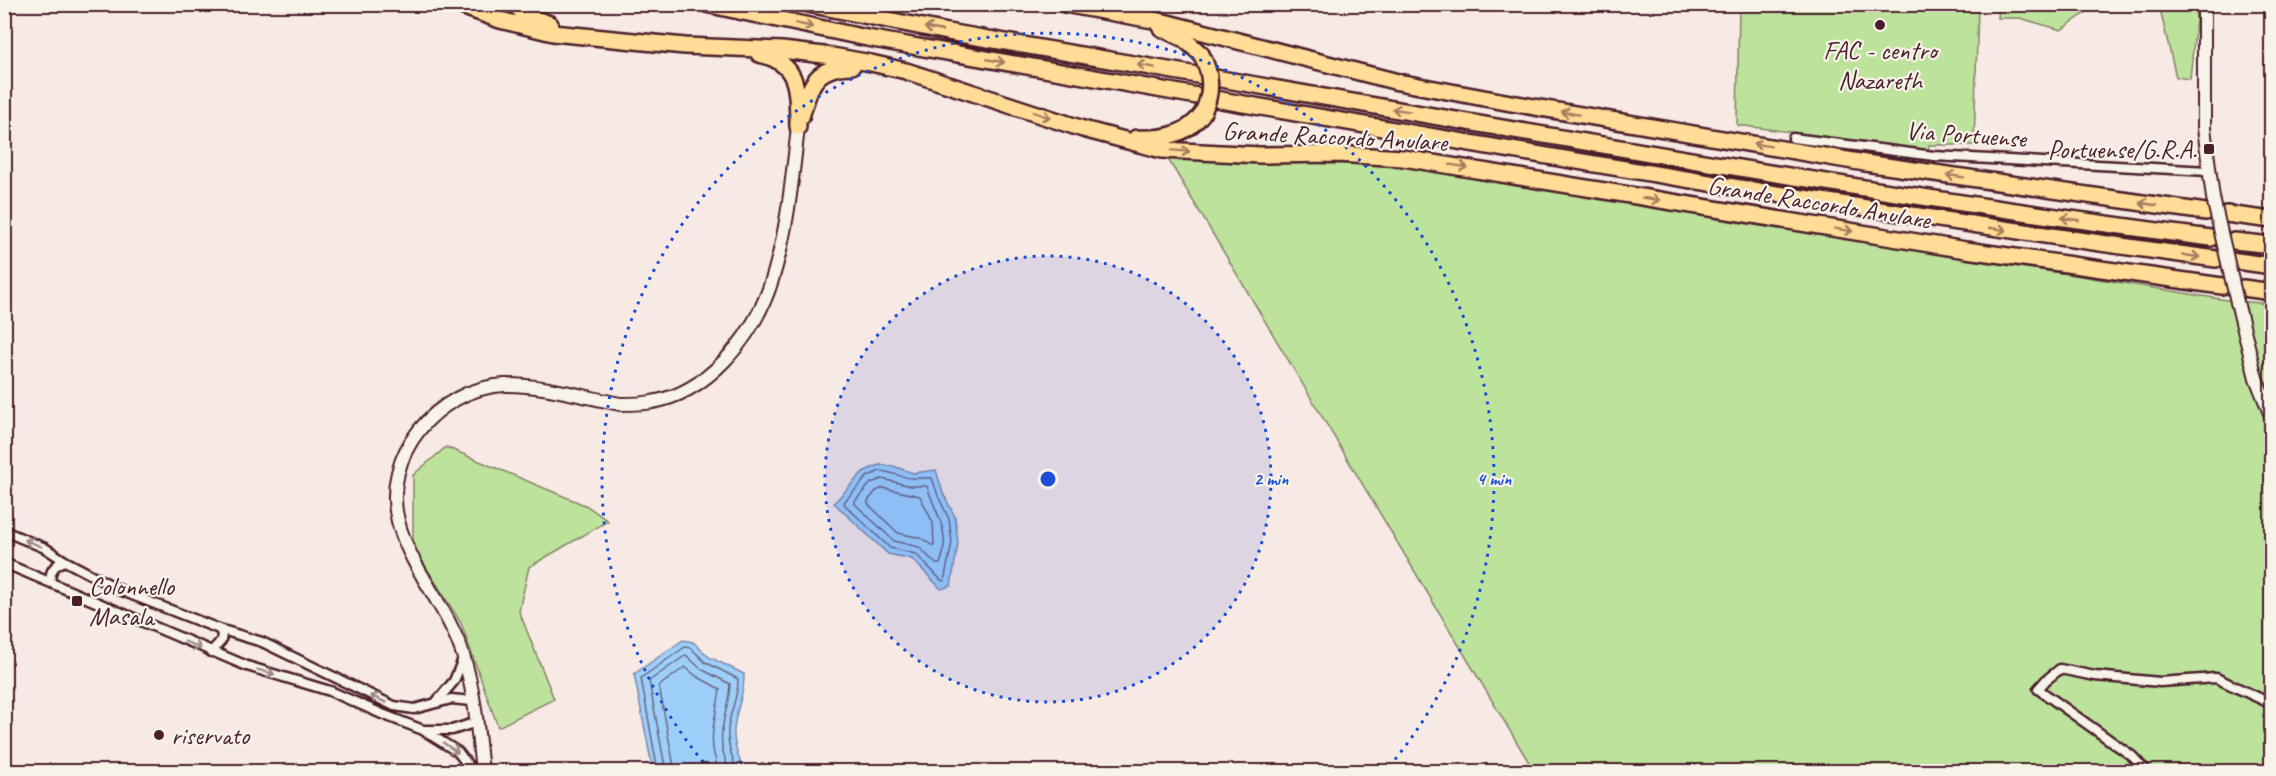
<svg xmlns="http://www.w3.org/2000/svg" width="2276" height="776" viewBox="0 0 2276 776" font-family="Caveat,sans-serif">
  <style>
    .green { fill: #bce29c; stroke: #838064; stroke-width: 1.5 }
    .water { fill: #9dcffa; stroke: #7c89a7; stroke-width: 1.5 }
    .lines { fill: none; stroke-linecap: round; stroke-linejoin: round }
    .shore { stroke: #6b657e; stroke-width: 1.5 }
    .street-casing { stroke: #4a1f2b; stroke-width: 13 }
    .secondary-casing { stroke: #4a1f2b; stroke-width: 16 }
    .highway-casing { stroke: #4a1f2b; stroke-width: 20 }
    .street { stroke: #f7f3e8; stroke-width: 8 }
    .secondary { stroke: #f7f3e8; stroke-width: 12 }
    .highway { stroke: #ffdd96; stroke-width: 15 }
    .secondary-bridge-casing { stroke: #4a1f2b; stroke-width: 16; stroke-linecap: butt }
    .highway-bridge-casing { stroke: #4a1f2b; stroke-width: 20; stroke-linecap: butt }
    .secondary-bridge { stroke: #f7f3e8; stroke-width: 12 }
    .highway-bridge { stroke: #ffdd96; stroke-width: 15 }
    .oneway { stroke: #a47e60 }
    .oneway2 { stroke: #a0898a }
    .ring { fill: none; stroke: #1d4ed8; stroke-width: 3; stroke-dasharray: 3 6 }
    .poi-dot { fill: #4a1f2b; stroke: #f7f3e8; stroke-width: 2 }
    .labels { text-anchor: middle; stroke-width: 4.5; stroke-linejoin: round; paint-order: stroke }
    .poi-label { font-size: 26px; fill: #4a1f2b; stroke: #f7f3e8; text-anchor: start }
    .street-label { font-size: 26px; fill: #4a1f2b; stroke: #f7f3e8 }
    .centre { fill: #1d4ed8; stroke: #f7f3e8; stroke-width: 3 }
    .ring-label { font-size: 18px; text-anchor: middle; font-weight: bold; fill: #1d4ed8; stroke: #f7f3e8; stroke-width: 4.5; stroke-linejoin: round; paint-order: stroke }
  </style>
  <rect width="100%" height="100%" fill="#f7e9e4"/>
  <filter id="ink" filterUnits="userSpaceOnUse"><feTurbulence type="fractalNoise" baseFrequency=".0167" numOctaves="2"/><feDisplacementMap in="SourceGraphic" scale="12" xChannelSelector="R" yChannelSelector="G"/><feConvolveMatrix kernelMatrix="1 2 1 2 8 2 1 2 1" color-interpolation-filters="sRGB"/></filter>
  <g filter="url(#ink)">
    <path class="green" d="M 1739,5 L 1978,5 L 1974,145 L 1929,145 L 1928,150 L 1737,125 Z
      M 1999,5 L 1999,4 L 2097,5 L 2061,30 L 2020,18 L 1998,18 Z
      M 2159,5 L 2195,5 L 2196,20 L 2190,79 L 2176,77 Z
      M 1168,159 L 1405,166 L 2227,300 L 2271,304 L 2271,771 L 1534,771 Z
      M 446,447 L 587,506 L 608,521 L 529,567 L 519,611 L 554,699 L 498,727 L 461,623 L 413,546 L 413,475 Z"/>
    <path class="water" d="M 879,465 L 893,466 L 913,473 L 936,470 L 943,493 L 955,517 L 958,543 L 951,586 L 941,589 L 912,559 L 888,554 L 834,503 L 863,472 Z
      M 683,640 L 693,642 L 709,657 L 744,674 C 745,694 735,711 734,730 C 733,745 739,759 744,771 L 653,771 L 634,674 Z"/>
    <g class="lines">
      <path class="shore" d="M 880,471 C 892,472 900,477 911,478 C 919,479 926,477 932,478 L 938,496 L 949,519 L 952,543 L 944,581 L 941,580 L 916,554 L 890,548 L 844,504 L 845,501 L 867,477 Z
        M 882,479 L 911,486 L 927,486 C 936,515 952,532 940,564 L 936,564 L 919,547 L 894,541 L 855,504 L 855,501 L 871,483 Z
        M 883,488 L 920,496 L 933,523 L 934,545 L 931,545 L 921,538 L 898,533 L 868,504 L 868,501 L 876,491 Z
        M 658,772 L 641,678 L 685,647 L 691,648 L 705,662 L 738,679 C 739,696 729,713 728,730 C 727,744 732,759 738,772
        M 666,772 L 649,681 L 686,655 L 701,669 L 730,684 C 728,720 712,732 730,772
        M 675,772 L 659,686 L 685,667 L 696,676 L 720,689 C 716,720 705,739 720,772"/>
      <g class="street-casing">
        <path id="street" d="M 1793,138 L 1934,156 L 2208,171
          M 4,531 L 45,548 L 65,561 L 122,591 L 219,629 L 262,642 L 394,706 L 414,709 L 451,699 L 472,701
          M 4,563 L 247,666 L 330,691 L 382,714 L 423,730 L 458,752 L 473,772
          M 51,582 C 49,571 54,565 65,561
          M 211,652 L 221,641 L 222,634 L 219,629
          M 437,701 L 454,681 L 463,659
          M 423,730 L 452,730 L 477,722
          M 2147,772 L 2132,756 L 2038,689 L 2046,680 L 2060,669 L 2095,676 L 2160,682 L 2216,678 L 2272,704"/>
      </g>
      <g class="secondary-casing">
        <path id="secondary" d="M 2204,4 L 2204,128 L 2213,198
          M 2237,302 L 2256,378 L 2272,418
          M 482,772 C 478,733 475,692 463,655 C 448,607 410,569 398,521 C 381,455 437,389 504,385 C 541,384 584,397 620,404 C 631,404 642,404 652,402 C 707,393 751,339 769,289 C 787,237 792,181 798,127"/>
      </g>
      <g class="highway-casing">
        <path id="highway" d="M 456,4 L 500,20 L 553,33 L 685,46 L 782,50 L 832,56 L 871,63 L 906,71 L 1083,129 L 1162,150 L 1260,155 L 1337,154 L 1403,158 L 1966,250 L 2222,286
          M 514,4 L 527,16 L 550,24
          M 706,4 L 867,38 L 1203,97
          M 808,4 L 948,32 L 1203,76
          M 1064,4 L 1164,22 L 1398,82 L 1511,103 L 1865,163 L 2206,212
          M 1161,28 L 1184,39 L 1201,54
          M 759,54 C 801,63 797,92 798,127
          M 1216,78 C 1547,136 1878,195 2211,238
          M 1215,99 C 1548,157 1881,214 2216,259
          M 801,117 C 811,84 814,67 852,66
          M 1136,138 C 1162,139 1186,136 1202,114
          M 2226,214 L 2272,220
          M 2234,241 L 2272,245
          M 2237,261 L 2272,266
          M 2243,288 L 2272,292"/>
      </g>
      <use href="#street" class="street"/>
      <use href="#secondary" class="secondary"/>
      <use href="#highway" class="highway"/>
      <g class="secondary-bridge-casing">
        <path id="secondary-bridge" d="M 2213,198 L 2237,302"/>
      </g>
      <g class="highway-bridge-casing">
        <path id="highway-bridge" d="M 1201,54 C 1212,74 1213,93 1202,114"/>
      </g>
      <use href="#secondary-bridge" class="secondary-bridge"/>
      <use href="#highway-bridge" class="highway-bridge"/>
    </g>
    <defs><path id="oneway-shaft" d="M-6 0H5M1.5-3L5.5 0L1.5 3" fill="none" stroke-width="1.6" stroke-linecap="round" stroke-linejoin="round" transform="scale(1.5)"/></defs>
    <g class="oneway">
      <use href="#oneway-shaft" transform="translate(804 25) rotate(12)"/>
      <use href="#oneway-shaft" transform="translate(933 29) rotate(-169)"/>
      <use href="#oneway-shaft" transform="translate(996 61) rotate(10)"/>
      <use href="#oneway-shaft" transform="translate(1146 66) rotate(-170)"/>
      <use href="#oneway-shaft" transform="translate(1401 110) rotate(-171)"/>
      <use href="#oneway-shaft" transform="translate(1570 113) rotate(-170)"/>
      <use href="#oneway-shaft" transform="translate(1042 115) rotate(19)"/>
      <use href="#oneway-shaft" transform="translate(1762 145) rotate(-171)"/>
      <use href="#oneway-shaft" transform="translate(1181 151) rotate(4)"/>
      <use href="#oneway-shaft" transform="translate(1459 166) rotate(9)"/>
      <use href="#oneway-shaft" transform="translate(1955 176) rotate(-171)"/>
      <use href="#oneway-shaft" transform="translate(1651 199) rotate(9)"/>
      <use href="#oneway-shaft" transform="translate(2148 204) rotate(-172)"/>
      <use href="#oneway-shaft" transform="translate(2070 219) rotate(-172)"/>
      <use href="#oneway-shaft" transform="translate(1998 229) rotate(8)"/>
      <use href="#oneway-shaft" transform="translate(1844 230) rotate(9)"/>
      <use href="#oneway-shaft" transform="translate(2191 256) rotate(8)"/>
    </g>
    <g class="oneway2">
      <use href="#oneway-shaft" transform="translate(33 543) rotate(-157)"/>
      <use href="#oneway-shaft" transform="translate(193 645) rotate(23)"/>
      <use href="#oneway-shaft" transform="translate(266 672) rotate(15)"/>
      <use href="#oneway-shaft" transform="translate(378 699) rotate(-156)"/>
      <use href="#oneway-shaft" transform="translate(451 748) rotate(34)"/>
    </g>
  </g>
  <circle cx="1048" cy="479" r="223" fill="#1d4ed8" fill-opacity=".12"/>
  <g class="ring">
    <circle cx="1048" cy="479" r="223"/>
    <path d="M709 769A446 446 0 1 1 1387 769"/>
  </g>
  <g class="poi-dot">
    <circle cx="1880" cy="25" r="6"/>
    <rect x="2203" y="143" width="12" height="12" rx="3"/>
    <rect x="71" y="595" width="12" height="12" rx="3"/>
    <circle cx="159" cy="735" r="6"/>
  </g>
  <g class="labels">
    <g class="poi-label">
      <text x="1880" y="59" text-anchor="middle">FAC - centro<tspan x="1880" dy="30">Nazareth</tspan></text>
      <text x="2197" y="158" text-anchor="end">Portuense/G.R.A.</text>
      <text x="89" y="595">Colonnello<tspan x="89" dy="30">Masala</tspan></text>
      <text x="171" y="744">riservato</text>
    </g>
    <g class="street-label">
      <text transform="translate(1966 134) rotate(4)" y="9">Via Portuense</text>
      <text transform="translate(1335 136) rotate(3)" y="9">Grande Raccordo Anulare</text>
      <text transform="translate(1819 202) rotate(9)" y="9">Grande Raccordo Anulare</text>
    </g>
  </g>
  <circle cx="1048" cy="479" r="9" class="centre"/>
  <g class="ring-label">
    <text x="1271" y="485">2 min</text>
    <text x="1494" y="485">4 min</text>
  </g>
  <rect width="2276" height="776" fill="none" stroke="#f7f3e8" stroke-width="24"/>
  <rect x="12" y="12" width="2252" height="752" fill="none" stroke="#4a1f2b" stroke-width="2" filter="url(#ink)"/>
</svg>
